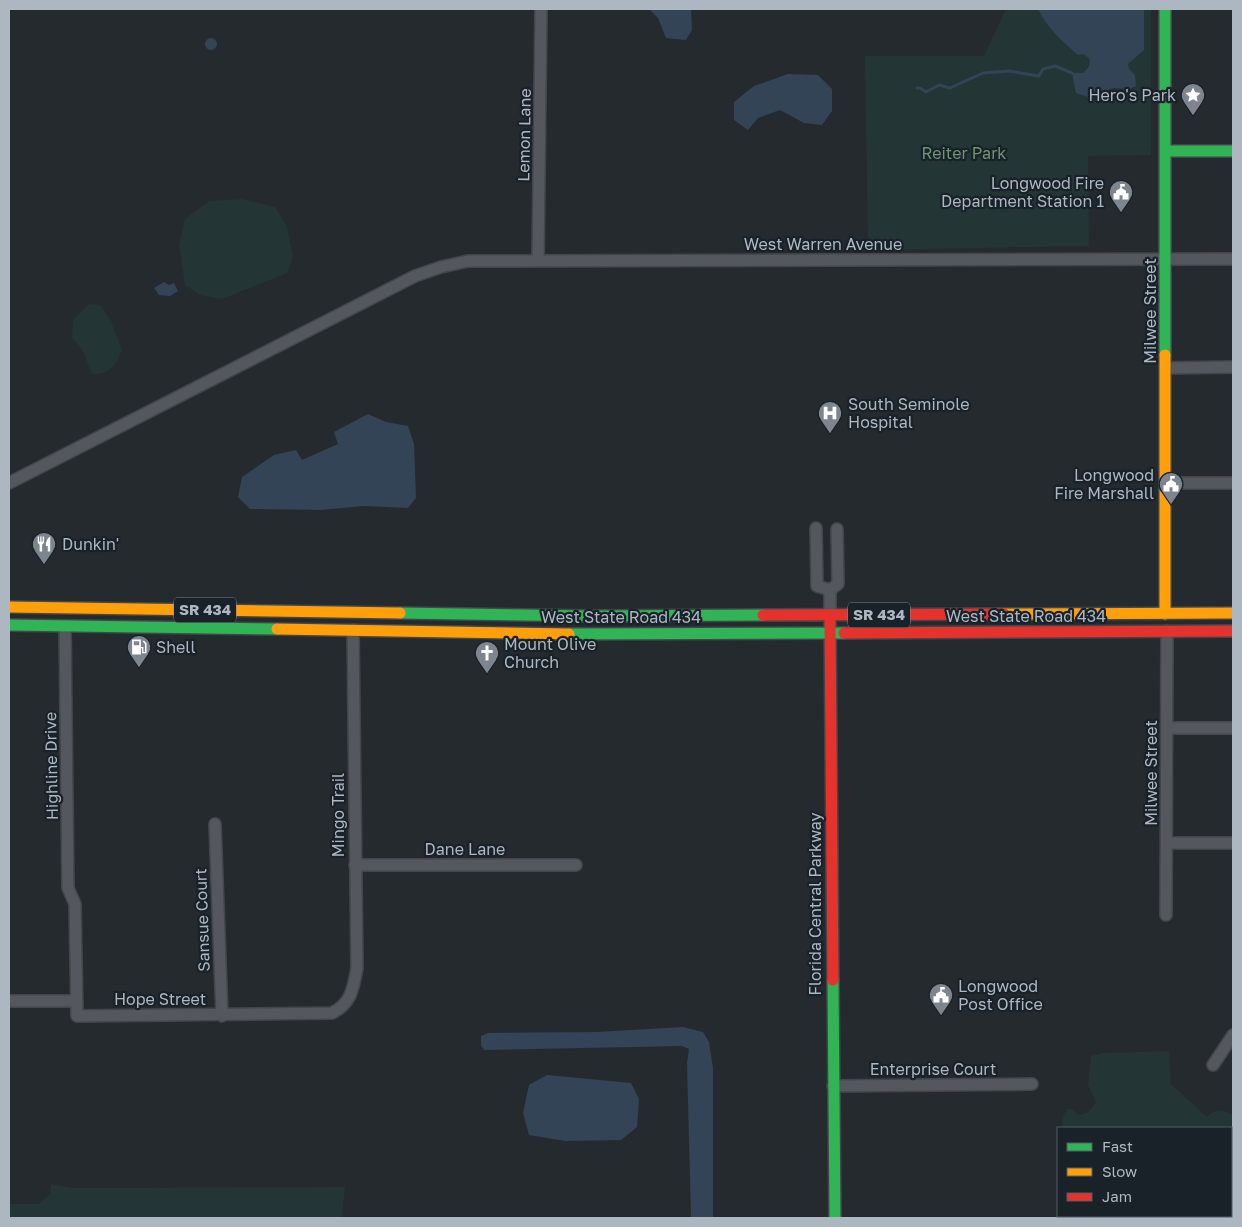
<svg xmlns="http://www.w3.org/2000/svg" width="1242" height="1227" viewBox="0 0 1242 1227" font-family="'Golos Text',sans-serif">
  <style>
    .green { fill: #233535 }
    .water { fill: #334457 }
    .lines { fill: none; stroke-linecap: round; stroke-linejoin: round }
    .stream { stroke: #334457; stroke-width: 3 }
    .street-casing { stroke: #42464a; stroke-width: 14 }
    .fast-casing { stroke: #42464a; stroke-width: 14 }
    .slow-casing { stroke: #42464a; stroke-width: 14 }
    .jam-casing { stroke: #42464a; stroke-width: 14 }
    .street { stroke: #54585e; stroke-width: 11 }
    .fast { stroke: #30b455; stroke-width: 11 }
    .slow { stroke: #ff9f0a; stroke-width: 11 }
    .jam { stroke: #e5322d; stroke-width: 11 }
    .labels { text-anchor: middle; stroke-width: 4.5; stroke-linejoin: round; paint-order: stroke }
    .shield { fill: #192129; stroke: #818a94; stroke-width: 1 }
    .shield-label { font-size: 15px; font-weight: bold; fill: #adb7c2 }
    .poi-label { font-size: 16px; fill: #adb7c2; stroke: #192129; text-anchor: start }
    .street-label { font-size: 16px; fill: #adb7c2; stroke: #192129 }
    .park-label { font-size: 16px; fill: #6e9673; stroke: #192129 }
  </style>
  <rect width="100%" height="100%" fill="#252a2f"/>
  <path class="green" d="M 1006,9 L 1151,9 L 1151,155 L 1088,156 L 1089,246 L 868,250 L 865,56 L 984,56 Z
    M 243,199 L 275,207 L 287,227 L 293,257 L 287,273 L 222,299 L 200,295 L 185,285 L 179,245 L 185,219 L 209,201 Z
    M 89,304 L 100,305 L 111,321 L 122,350 C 117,366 108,375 92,374 L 82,349 L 72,338 L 73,319 Z
    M 1169,1051 L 1171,1084 L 1207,1117 C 1216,1108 1222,1109 1233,1116 L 1233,1196 L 1231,1195 L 1231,1128 L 1062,1128 L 1062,1120 L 1067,1109 L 1071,1109 L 1079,1115 C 1088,1114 1091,1109 1096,1102 L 1088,1085 L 1091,1056 L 1103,1053 Z
    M 51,1184 L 73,1188 L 345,1187 L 342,1218 L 9,1218 L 9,1204 L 38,1204 L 50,1194 Z"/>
  <path class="water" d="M 649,9 L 691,9 L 692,30 L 686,40 L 666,38 L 658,18 Z
    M 1038,9 L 1144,9 L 1144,50 L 1128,64 L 1129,69 L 1135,75 L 1136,86 L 1129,89 L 1113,88 L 1088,97 L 1076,93 L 1072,73 L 1083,73 C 1088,68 1091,66 1089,58 L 1083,54 L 1078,55 C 1063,42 1046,27 1038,9 Z
    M205 44a6 6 0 1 1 12 0a6 6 0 1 1-12 0Z
    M 788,74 L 818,75 L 832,89 L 832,111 L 822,125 L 804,123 L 780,110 L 758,118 L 748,130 L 734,120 L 734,102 L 754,86 Z
    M 164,282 L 169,285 L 174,283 L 178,291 L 170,296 L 159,295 L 154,288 Z
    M 368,414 L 386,422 L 408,426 L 414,444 L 416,498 L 408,508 L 364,506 L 320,510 L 250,509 L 238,497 L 242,477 L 274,455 L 296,450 L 302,460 L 338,444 L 334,432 Z
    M 683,1027 L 703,1032 L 709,1042 L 713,1068 L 713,1218 L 691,1218 L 687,1063 L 689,1049 L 682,1046 L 484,1050 L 481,1045 L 481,1036 L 488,1033 L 597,1032 Z
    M 547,1075 L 631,1083 L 639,1099 L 637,1127 L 621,1140 L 565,1141 L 529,1135 L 523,1113 L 529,1085 Z"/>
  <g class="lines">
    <path class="stream" d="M 917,88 L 920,88 L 926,92 L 939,85 L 950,88 L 983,73 L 1009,71 L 1039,76 L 1043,69 L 1055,66 L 1072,73"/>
    <g class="street-casing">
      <path id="street" d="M 538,261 L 541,9
        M 1166,368 L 1233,367
        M 9,483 L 415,276 L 441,267 L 468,261 L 1233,259
        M 1165,483 L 1233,483
        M 816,528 L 817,586 L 830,590
        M 830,590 L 838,584 L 837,529
        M 830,590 L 830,615
        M 65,626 L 68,888 L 75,904 L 77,1016 L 332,1013 C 352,1003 353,988 357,968 L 353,630
        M 1167,728 L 1233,728
        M 215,824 L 222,1016
        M 1167,843 L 1233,843
        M 355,865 L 576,865
        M 1166,915 L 1167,631
        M 9,1001 L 77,1001
        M 1213,1065 L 1233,1035
        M 833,1086 L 1032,1084"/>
    </g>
    <g class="fast-casing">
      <path id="fast" d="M 1165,9 L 1165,355
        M 1165,151 L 1233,151
        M 400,613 L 592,616 L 763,615
        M 9,625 L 277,629
        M 569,634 L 844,633
        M 833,980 L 835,1218"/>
    </g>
    <g class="slow-casing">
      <path id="slow" d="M 1165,355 L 1165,614
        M 9,607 L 400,613
        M 1004,614 L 1233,613
        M 277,629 L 569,634"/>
    </g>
    <g class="jam-casing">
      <path id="jam" d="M 763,615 L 1004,614
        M 830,621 L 833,980
        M 844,633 L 1233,631"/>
    </g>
    <use href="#street" class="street"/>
    <use href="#fast" class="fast"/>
    <use href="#slow" class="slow"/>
    <use href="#jam" class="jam"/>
  </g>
  <defs>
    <g id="sight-pin" transform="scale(1.25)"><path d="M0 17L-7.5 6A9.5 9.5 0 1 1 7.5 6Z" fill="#7d868f" stroke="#192129"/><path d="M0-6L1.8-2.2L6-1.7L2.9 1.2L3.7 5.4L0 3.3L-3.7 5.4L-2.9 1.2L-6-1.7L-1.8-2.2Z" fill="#fff"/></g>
    <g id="civic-pin" transform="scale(1.25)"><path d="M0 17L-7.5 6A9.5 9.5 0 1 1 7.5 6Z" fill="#7d868f" stroke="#192129"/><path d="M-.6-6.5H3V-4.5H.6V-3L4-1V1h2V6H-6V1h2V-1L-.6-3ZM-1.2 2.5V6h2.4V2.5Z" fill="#fff"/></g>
    <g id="hospital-pin" transform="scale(1.25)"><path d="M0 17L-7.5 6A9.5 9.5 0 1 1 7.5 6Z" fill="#7d868f" stroke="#192129"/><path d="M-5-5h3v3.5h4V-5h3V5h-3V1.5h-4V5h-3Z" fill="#fff"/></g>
    <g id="restaurant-pin" transform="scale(1.25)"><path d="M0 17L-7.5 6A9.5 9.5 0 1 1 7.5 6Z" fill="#7d868f" stroke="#192129"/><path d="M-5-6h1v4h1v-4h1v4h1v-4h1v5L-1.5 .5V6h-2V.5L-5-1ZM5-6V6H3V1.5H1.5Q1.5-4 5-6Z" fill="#fff"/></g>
    <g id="fuel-pin" transform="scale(1.25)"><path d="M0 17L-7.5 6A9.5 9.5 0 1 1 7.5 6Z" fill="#7d868f" stroke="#192129"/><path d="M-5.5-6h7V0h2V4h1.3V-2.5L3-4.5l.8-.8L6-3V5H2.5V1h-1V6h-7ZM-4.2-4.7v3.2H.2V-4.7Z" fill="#fff"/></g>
    <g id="church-pin" transform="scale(1.25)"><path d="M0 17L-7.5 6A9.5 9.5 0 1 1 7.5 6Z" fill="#7d868f" stroke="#192129"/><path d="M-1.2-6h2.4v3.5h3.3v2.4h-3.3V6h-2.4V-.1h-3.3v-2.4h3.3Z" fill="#fff"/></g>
  </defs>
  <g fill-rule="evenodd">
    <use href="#sight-pin" x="1193" y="95"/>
    <use href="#civic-pin" x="1121" y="192"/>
    <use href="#hospital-pin" x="830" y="413"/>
    <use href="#civic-pin" x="1171" y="484"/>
    <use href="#restaurant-pin" x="44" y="544"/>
    <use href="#fuel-pin" x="139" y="647"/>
    <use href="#church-pin" x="487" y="653"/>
    <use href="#civic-pin" x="941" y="995"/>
  </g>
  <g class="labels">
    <g class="shield">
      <rect x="174" y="597.5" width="62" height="25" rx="4"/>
      <rect x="848" y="602.5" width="62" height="25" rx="4"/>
    </g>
    <g class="shield-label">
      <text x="205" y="615">SR 434</text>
      <text x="879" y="620">SR 434</text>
    </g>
    <g class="poi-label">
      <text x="1176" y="101" text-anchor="end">Hero's Park</text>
      <text x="1104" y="189" text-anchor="end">Longwood Fire<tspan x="1104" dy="18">Department Station 1</tspan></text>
      <text x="848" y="410">South Seminole<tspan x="848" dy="18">Hospital</tspan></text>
      <text x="1154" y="481" text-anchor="end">Longwood<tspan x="1154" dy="18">Fire Marshall</tspan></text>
      <text x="62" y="550">Dunkin'</text>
      <text x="504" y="650">Mount Olive<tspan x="504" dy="18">Church</tspan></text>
      <text x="156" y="653">Shell</text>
      <text x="958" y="992">Longwood<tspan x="958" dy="18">Post Office</tspan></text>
    </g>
    <g class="street-label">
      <text transform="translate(524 135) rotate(-89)" y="6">Lemon Lane</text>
      <text x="823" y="250">West Warren Avenue</text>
      <text transform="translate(1150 311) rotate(-90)" y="6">Milwee Street</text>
      <text x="1026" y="622">West State Road 434</text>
      <text x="621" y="623">West State Road 434</text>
      <text transform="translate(51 766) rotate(-91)" y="6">Highline Drive</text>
      <text transform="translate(1151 773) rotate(-90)" y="6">Milwee Street</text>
      <text transform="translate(338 815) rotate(-90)" y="6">Mingo Trail</text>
      <text x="465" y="855">Dane Lane</text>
      <text transform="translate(815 904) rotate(-90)" y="6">Florida Central Parkway</text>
      <text transform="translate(202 920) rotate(-92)" y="6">Sansue Court</text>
      <text x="160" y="1005">Hope Street</text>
      <text x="933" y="1075">Enterprise Court</text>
    </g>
    <g class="park-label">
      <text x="964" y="159">Reiter Park</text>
    </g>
  </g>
  <rect width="1242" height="1227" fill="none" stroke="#adb7c2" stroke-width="20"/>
  <rect x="1057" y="1127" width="175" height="90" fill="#192129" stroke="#545d66"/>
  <rect x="1067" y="1143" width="25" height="8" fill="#30b455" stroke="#545d66"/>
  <text x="1102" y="1152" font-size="15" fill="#adb7c2">Fast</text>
  <rect x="1067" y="1168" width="25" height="8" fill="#ff9f0a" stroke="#545d66"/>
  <text x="1102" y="1177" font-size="15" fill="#adb7c2">Slow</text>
  <rect x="1067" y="1193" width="25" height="8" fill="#e5322d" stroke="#545d66"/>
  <text x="1102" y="1202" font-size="15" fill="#adb7c2">Jam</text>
</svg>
